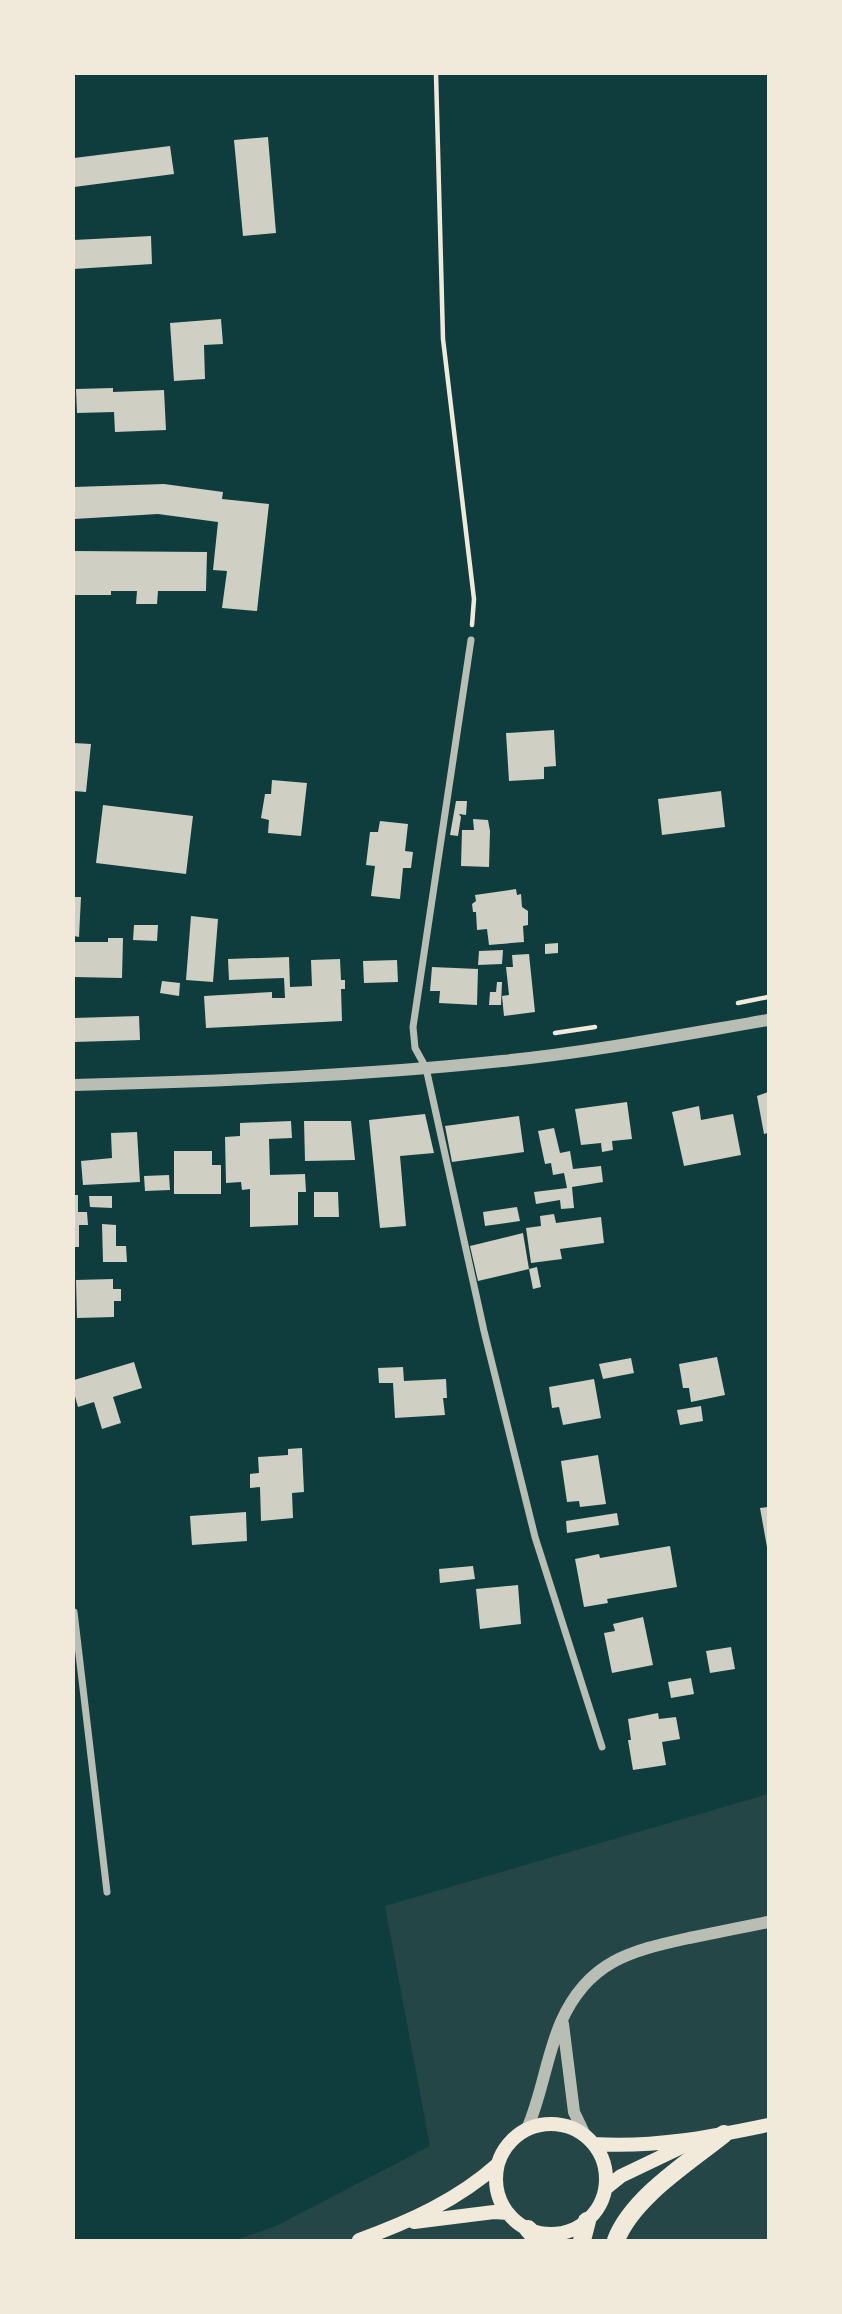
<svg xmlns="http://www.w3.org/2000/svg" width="842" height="2314" viewBox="0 0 842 2314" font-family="'Titillium Web',sans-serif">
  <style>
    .green { fill: #244646 }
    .building { fill: #cfcfc3 }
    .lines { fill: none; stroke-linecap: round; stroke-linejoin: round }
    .path { stroke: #f1e9da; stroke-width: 4.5 }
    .minor { stroke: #b8beb3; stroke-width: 7 }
    .tertiary { stroke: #b8beb3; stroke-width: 12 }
    .secondary { stroke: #f1e9da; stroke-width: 14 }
    .primary { stroke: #f1e9da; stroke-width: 18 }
  </style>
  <rect width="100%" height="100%" fill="#0f3d3e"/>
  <path class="green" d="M 768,1794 L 768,2240 L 236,2240 L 276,2226 L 430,2146 L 385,1906 Z"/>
  <path class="building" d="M 268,137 L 276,233 L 243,236 L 234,140 Z
    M 170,146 L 174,174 L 74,187 L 74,158 Z
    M 151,236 L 152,264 L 74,269 L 74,240 Z
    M 221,319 L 223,344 L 204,345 L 205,379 L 174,381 L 170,323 Z
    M 113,388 L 113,392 L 164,390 L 166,430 L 115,432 L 114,412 L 77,413 L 76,389 Z
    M 164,484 L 223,492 L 222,499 L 269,504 L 257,611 L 222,608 L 227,571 L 213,570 L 218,522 L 158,514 L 74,519 L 74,487 Z
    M 74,551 L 207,552 L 206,591 L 158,591 L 157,604 L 136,604 L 137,591 L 111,591 L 111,595 L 74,595 Z
    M 554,730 L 556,766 L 544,767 L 544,779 L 509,781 L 506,733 Z
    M 74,743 L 91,744 L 86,792 L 74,791 Z
    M 272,780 L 307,783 L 301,836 L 268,833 L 269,820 L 261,818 L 265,794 L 271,794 Z
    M 721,791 L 725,827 L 662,835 L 658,799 Z
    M 456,801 L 467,801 L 466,815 L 459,814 L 461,817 L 458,836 L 450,835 Z
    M 103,805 L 193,816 L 186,874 L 96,863 Z
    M 473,819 L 488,820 L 490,831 L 489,867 L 461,866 L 462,830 L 474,830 Z
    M 380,821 L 408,824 L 405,851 L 413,852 L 411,868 L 403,868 L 400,899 L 371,896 L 375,866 L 366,865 L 370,832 L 378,832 Z
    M 516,889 L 517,895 L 521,894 L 522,907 L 528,911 L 528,925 L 523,926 L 524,942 L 489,945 L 487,929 L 477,930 L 476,912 L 473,912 L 472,904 L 476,901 L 475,895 Z
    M 74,897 L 81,897 L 79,937 L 74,936 Z
    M 191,916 L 218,919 L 213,982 L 186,980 Z
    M 134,925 L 158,925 L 157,941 L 133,940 Z
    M 108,938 L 123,938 L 122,978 L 74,977 L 75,942 L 108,942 Z
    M 558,943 L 558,953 L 545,954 L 545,944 Z
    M 503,950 L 502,964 L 478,965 L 479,951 Z
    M 529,954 L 535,1012 L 504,1016 L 502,996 L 509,995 L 506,967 L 513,967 L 512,955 Z
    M 289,957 L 290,987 L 312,986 L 311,960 L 340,959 L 341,980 L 345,980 L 345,989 L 341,989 L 342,1021 L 206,1028 L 204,996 L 272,992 L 272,998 L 285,998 L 284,978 L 229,980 L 228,959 Z
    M 397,960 L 398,982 L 364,983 L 363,961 Z
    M 432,967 L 478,969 L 477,1005 L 439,1003 L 440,991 L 430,991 Z
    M 162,981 L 180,983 L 179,996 L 160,993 Z
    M 497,982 L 502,982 L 501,1005 L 489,1005 L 490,992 L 496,992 Z
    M 139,1016 L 140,1040 L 74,1042 L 74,1018 Z
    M 768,1092 L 768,1133 L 764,1134 L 757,1096 Z
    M 627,1102 L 632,1139 L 612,1141 L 613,1150 L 602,1152 L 601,1143 L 581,1145 L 575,1109 Z
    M 699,1106 L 701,1120 L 733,1114 L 741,1155 L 684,1166 L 672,1112 Z
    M 425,1114 L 434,1153 L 400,1156 L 406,1226 L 380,1228 L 369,1120 Z
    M 519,1116 L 524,1152 L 452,1162 L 445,1126 Z
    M 291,1121 L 292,1138 L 269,1139 L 270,1175 L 305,1174 L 306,1192 L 298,1192 L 298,1225 L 250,1227 L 250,1189 L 242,1190 L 241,1182 L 226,1183 L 225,1137 L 240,1136 L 240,1123 Z
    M 304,1121 L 351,1121 L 355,1160 L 305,1161 Z
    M 554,1128 L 560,1153 L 570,1151 L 573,1169 L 601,1166 L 603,1182 L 572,1187 L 574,1208 L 561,1209 L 560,1200 L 536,1204 L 534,1192 L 567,1188 L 564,1173 L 553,1175 L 551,1163 L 545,1164 L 538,1131 Z
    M 137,1132 L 140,1182 L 83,1185 L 81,1161 L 112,1158 L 111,1133 Z
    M 174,1151 L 212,1151 L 212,1165 L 221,1165 L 221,1194 L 174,1194 Z
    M 169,1175 L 170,1190 L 145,1191 L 144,1176 Z
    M 314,1192 L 338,1192 L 339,1217 L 314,1217 Z
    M 74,1195 L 78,1195 L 78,1212 L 87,1212 L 88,1225 L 79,1225 L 79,1247 L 74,1247 Z
    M 89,1196 L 112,1196 L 112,1208 L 90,1207 Z
    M 517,1207 L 520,1221 L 485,1226 L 483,1212 Z
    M 554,1214 L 556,1223 L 601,1217 L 604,1243 L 560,1249 L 562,1259 L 531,1263 L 526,1228 L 541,1226 L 540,1216 Z
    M 102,1224 L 116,1225 L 116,1246 L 126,1246 L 127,1262 L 103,1262 Z
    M 523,1233 L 529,1269 L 478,1281 L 470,1246 Z
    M 537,1267 L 541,1287 L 533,1289 L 529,1269 Z
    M 113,1279 L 113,1289 L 121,1289 L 121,1301 L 114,1301 L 114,1317 L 77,1318 L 76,1280 Z
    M 717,1357 L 725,1395 L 691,1402 L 689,1388 L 683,1388 L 679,1364 Z
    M 631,1358 L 634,1373 L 603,1379 L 599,1364 Z
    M 134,1362 L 142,1388 L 113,1397 L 121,1423 L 102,1429 L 94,1402 L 78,1407 L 74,1393 L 74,1380 Z
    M 403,1367 L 404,1381 L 446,1379 L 447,1398 L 443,1398 L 445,1415 L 395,1418 L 393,1383 L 379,1383 L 378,1368 Z
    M 594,1379 L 601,1418 L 563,1425 L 559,1407 L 552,1408 L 549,1387 Z
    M 701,1406 L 703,1421 L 680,1425 L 677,1410 Z
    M 302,1448 L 304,1492 L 292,1493 L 293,1518 L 261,1521 L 260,1487 L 250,1488 L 250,1474 L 259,1473 L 258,1457 L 288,1455 L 288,1449 Z
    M 598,1455 L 606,1504 L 580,1507 L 579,1501 L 567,1502 L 561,1461 Z
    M 768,1507 L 768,1547 L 767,1547 L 760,1508 Z
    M 246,1512 L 247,1541 L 192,1545 L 190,1516 Z
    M 617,1513 L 619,1525 L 567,1533 L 566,1521 Z
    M 670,1546 L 677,1587 L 607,1599 L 608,1603 L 584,1607 L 575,1559 L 599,1554 L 600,1558 Z
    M 473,1566 L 475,1579 L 440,1583 L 439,1569 Z
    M 518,1585 L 521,1624 L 480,1629 L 476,1589 Z
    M 643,1617 L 653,1665 L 612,1673 L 604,1633 L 615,1631 L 613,1624 Z
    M 731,1647 L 735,1669 L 710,1673 L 706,1651 Z
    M 691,1678 L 694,1694 L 671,1698 L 668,1682 Z
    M 658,1713 L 659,1719 L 676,1717 L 680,1739 L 662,1742 L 666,1765 L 633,1770 L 628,1740 L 631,1740 L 628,1719 Z"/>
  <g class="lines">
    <path class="path" d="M 436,74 L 443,339 L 474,599 L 472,625
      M 738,1003 L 768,997
      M 555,1033 L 595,1027"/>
    <path class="minor" d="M 471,640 L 413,1027 L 415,1048 L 426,1068 L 484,1331 L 535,1537 L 602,1747
      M 74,1612 L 107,1892"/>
    <path class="tertiary" d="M 74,1085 C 217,1081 359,1076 502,1061 C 591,1052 680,1035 768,1020
      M 563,2024 L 574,2112 L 585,2135
      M 527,2129 C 542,2095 546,2057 561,2022 C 588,1961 630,1951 689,1938 C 716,1933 742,1927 768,1922"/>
    <path class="secondary" d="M496 2179a55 55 0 1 1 110 0a55 55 0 1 1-110 0Z
      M 594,2144 C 653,2148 711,2137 768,2125
      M 606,2188 L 621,2176 L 690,2143
      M 414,2222 L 494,2212 L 508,2213
      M 359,2240 C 409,2222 458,2200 498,2164"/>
    <path class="primary" d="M 528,2229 L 538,2240
      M 582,2240 L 587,2221
      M 616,2240 C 633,2197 688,2163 724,2134"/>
  </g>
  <rect width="842" height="2314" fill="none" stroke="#f1e9da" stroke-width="150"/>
</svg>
